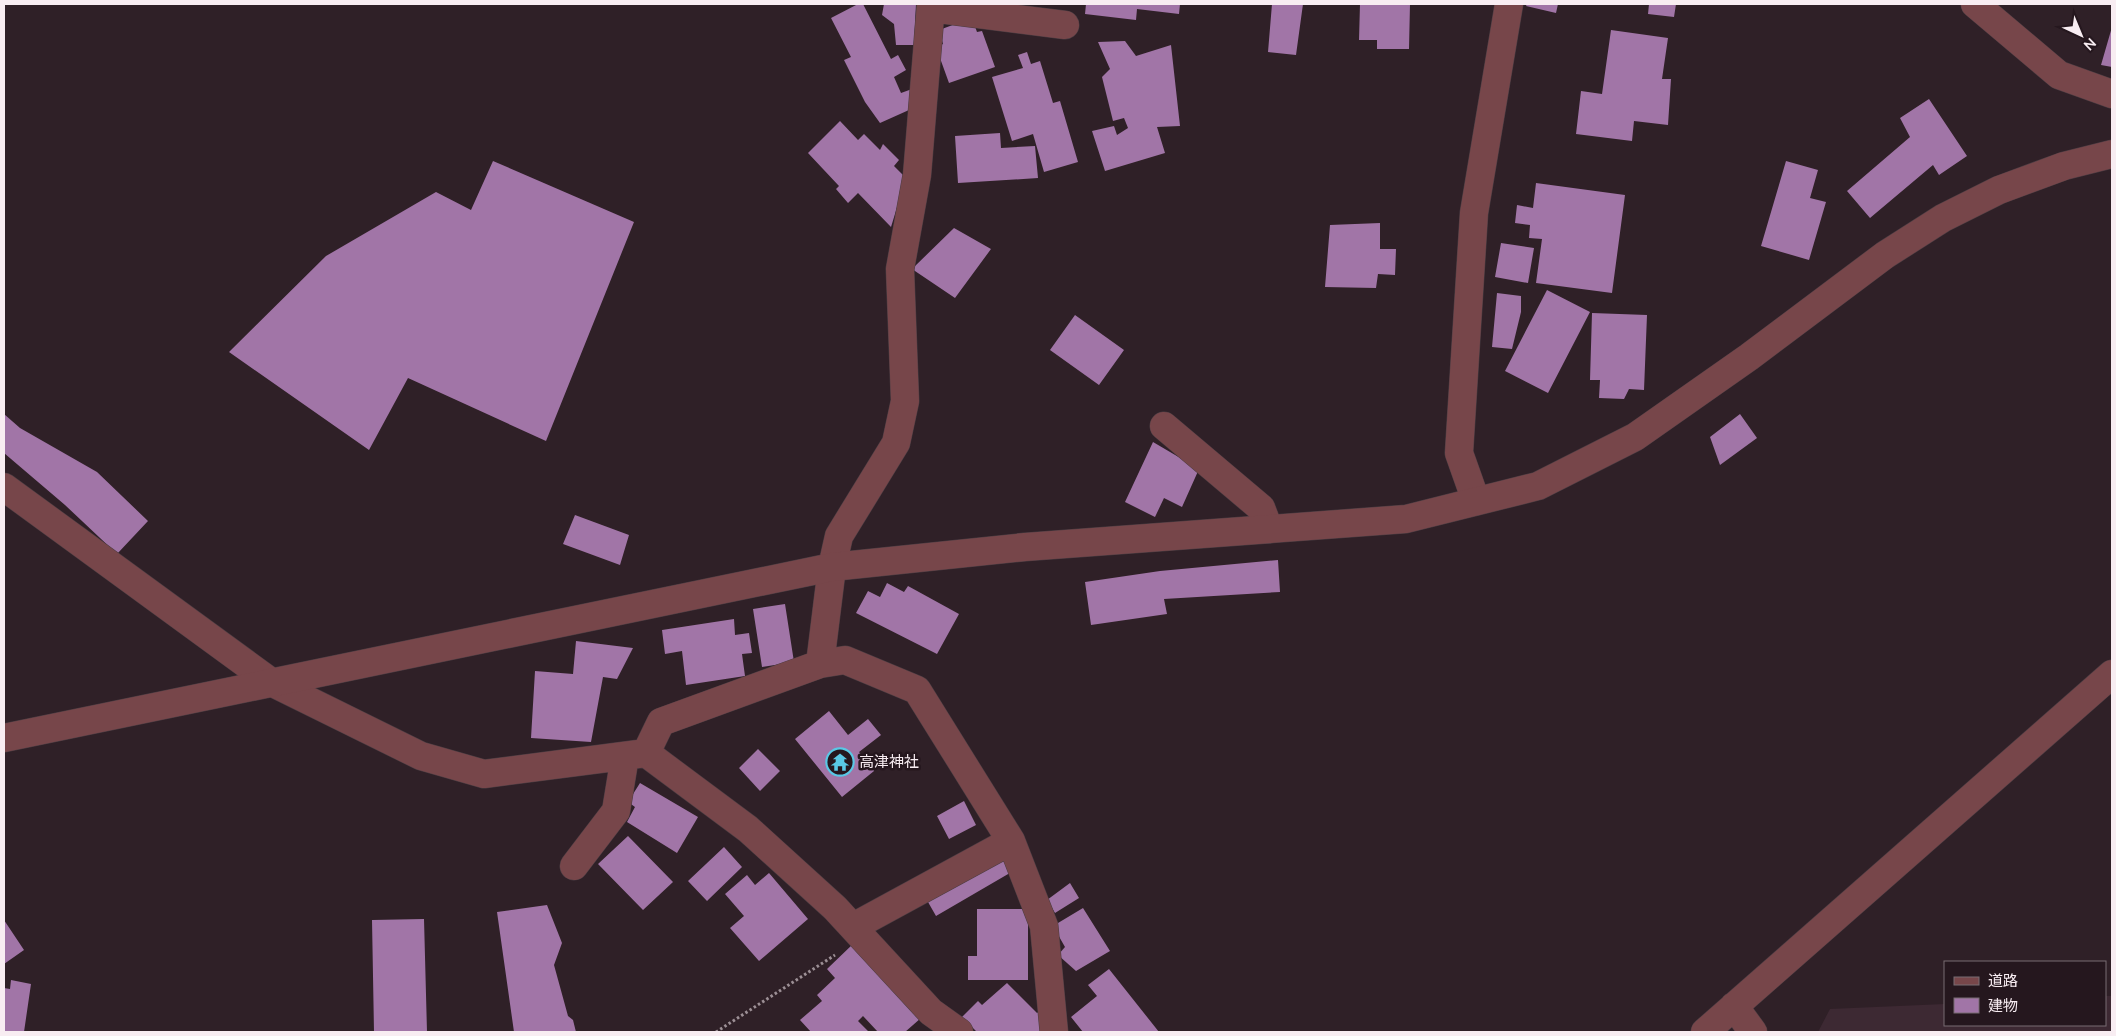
<svg xmlns="http://www.w3.org/2000/svg" width="2116" height="1036" viewBox="0 0 2116 1036" font-family="'Nunito Sans','Noto Sans JP',sans-serif">
  <style>
    .built { fill: #3d2933 }
    .building { fill: #a175a7 }
    .lines { fill: none; stroke-linecap: round; stroke-linejoin: round }
    .minor-casing { stroke: #4b3d43; stroke-width: 29 }
    .tertiary-casing { stroke: #4b3d43; stroke-width: 29 }
    .path { stroke: #9c8f95; stroke-width: 3; stroke-dasharray: 2.5 2.5; stroke-linecap: butt }
    .minor { stroke: #77464a; stroke-width: 28 }
    .tertiary { stroke: #77464a; stroke-width: 28 }
    .labels { text-anchor: middle; stroke-width: 5; stroke-linejoin: round; paint-order: stroke }
    .poi-label { font-size: 15px; fill: #f8edf2; stroke: #25171e; text-anchor: start }
  </style>
  <rect width="100%" height="100%" fill="#2f2027"/>
  <path class="built" d="M 2105,996 L 2112,996 L 2112,1032 L 1818,1032 L 1830,1009 L 1945,1004 L 1945,1025 L 2105,1025 Z"/>
  <path class="building" d="M 858,4 L 863,4 L 891,59 L 898,55 L 906,70 L 894,77 L 901,93 L 912,89 L 909,110 L 880,123 L 865,102 L 844,60 L 851,57 L 831,18 Z
    M 884,4 L 916,4 L 914,45 L 896,45 L 894,24 L 882,15 Z
    M 1086,4 L 1180,4 L 1179,14 L 1137,9 L 1136,20 L 1085,14 Z
    M 1272,4 L 1303,4 L 1296,55 L 1268,52 Z
    M 1360,4 L 1410,4 L 1409,49 L 1377,49 L 1377,40 L 1359,40 Z
    M 1527,4 L 1558,4 L 1556,13 L 1526,6 Z
    M 1649,4 L 1676,4 L 1674,17 L 1648,14 Z
    M 972,18 L 977,32 L 982,31 L 995,67 L 949,83 L 936,47 L 943,44 L 939,30 Z
    M 2112,27 L 2112,67 L 2101,65 Z
    M 1611,30 L 1668,38 L 1662,79 L 1671,79 L 1668,125 L 1634,121 L 1632,141 L 1576,134 L 1581,91 L 1602,94 Z
    M 1125,41 L 1136,56 L 1171,45 L 1180,126 L 1157,127 L 1165,153 L 1105,171 L 1092,131 L 1114,126 L 1117,135 L 1128,128 L 1124,118 L 1113,121 L 1102,77 L 1110,69 L 1098,42 Z
    M 1027,52 L 1031,64 L 1040,61 L 1053,103 L 1060,101 L 1078,162 L 1044,172 L 1033,134 L 1012,141 L 992,77 L 1023,68 L 1018,55 Z
    M 1929,99 L 1967,156 L 1939,175 L 1933,165 L 1870,218 L 1847,191 L 1910,137 L 1900,118 Z
    M 840,121 L 858,140 L 864,134 L 880,150 L 883,144 L 899,160 L 894,166 L 906,178 L 891,227 L 858,193 L 848,203 L 836,189 L 839,186 L 808,153 Z
    M 1000,133 L 1001,148 L 1035,146 L 1038,178 L 958,183 L 955,136 Z
    M 493,161 L 634,222 L 546,441 L 408,378 L 369,450 L 229,352 L 326,256 L 436,192 L 471,210 Z
    M 1786,161 L 1818,170 L 1810,198 L 1826,202 L 1809,260 L 1761,246 Z
    M 1536,183 L 1625,195 L 1612,293 L 1536,283 L 1542,239 L 1529,238 L 1530,225 L 1515,223 L 1517,205 L 1533,208 Z
    M 1380,223 L 1380,249 L 1396,249 L 1395,275 L 1378,274 L 1376,288 L 1325,287 L 1330,225 Z
    M 954,228 L 991,249 L 955,298 L 912,269 Z
    M 1501,243 L 1534,248 L 1528,283 L 1495,277 Z
    M 1547,290 L 1590,312 L 1548,393 L 1505,371 Z
    M 1497,293 L 1521,296 L 1521,312 L 1512,349 L 1492,347 Z
    M 1592,313 L 1647,315 L 1644,390 L 1629,389 L 1624,399 L 1599,398 L 1600,380 L 1590,380 Z
    M 1075,315 L 1124,350 L 1099,385 L 1050,350 Z
    M 4,414 L 20,428 L 97,472 L 148,521 L 117,554 L 65,505 L 4,453 Z
    M 1740,414 L 1757,438 L 1720,465 L 1710,437 Z
    M 1153,442 L 1199,469 L 1182,507 L 1164,498 L 1155,517 L 1125,502 Z
    M 575,515 L 629,535 L 620,565 L 563,544 Z
    M 1278,560 L 1280,592 L 1164,599 L 1167,614 L 1091,625 L 1085,582 L 1160,571 Z
    M 887,583 L 904,592 L 908,586 L 959,614 L 937,654 L 856,613 L 868,591 L 880,597 Z
    M 785,604 L 794,662 L 762,667 L 753,609 Z
    M 734,619 L 735,635 L 749,633 L 752,653 L 742,654 L 745,676 L 686,685 L 682,651 L 665,654 L 662,630 Z
    M 576,641 L 633,648 L 617,679 L 603,677 L 591,742 L 531,738 L 535,671 L 573,674 Z
    M 829,711 L 848,735 L 868,719 L 881,735 L 859,752 L 874,771 L 842,797 L 795,739 Z
    M 758,749 L 780,771 L 760,791 L 739,768 Z
    M 640,783 L 698,817 L 677,853 L 627,822 L 635,807 L 628,802 Z
    M 964,801 L 976,825 L 949,839 L 937,816 Z
    M 628,836 L 673,882 L 643,910 L 598,864 Z
    M 724,847 L 742,867 L 707,901 L 688,881 Z
    M 1003,850 L 1015,870 L 936,916 L 924,895 Z
    M 769,873 L 808,919 L 759,961 L 730,928 L 744,916 L 725,894 L 747,875 L 755,885 Z
    M 1070,883 L 1079,898 L 1055,913 L 1047,900 Z
    M 547,905 L 562,943 L 554,965 L 568,1016 L 573,1020 L 576,1032 L 514,1032 L 497,912 Z
    M 1083,908 L 1110,951 L 1076,971 L 1058,955 L 1065,947 L 1053,926 Z
    M 977,909 L 1028,909 L 1028,980 L 968,980 L 968,956 L 977,956 Z
    M 424,919 L 427,1032 L 374,1032 L 372,920 Z
    M 4,920 L 24,950 L 4,964 Z
    M 853,944 L 921,1018 L 905,1032 L 878,1032 L 863,1016 L 858,1021 L 869,1032 L 811,1032 L 800,1020 L 822,1001 L 817,995 L 835,978 L 827,969 Z
    M 1109,969 L 1159,1032 L 1083,1032 L 1071,1017 L 1097,996 L 1088,985 Z
    M 11,980 L 31,984 L 24,1032 L 4,1032 L 4,988 L 10,989 Z
    M 1007,983 L 1037,1013 L 1044,1008 L 1045,1032 L 977,1032 L 962,1017 L 978,1001 L 982,1005 Z"/>
  <g class="lines">
    <g class="minor-casing">
      <path id="minor" d="M 1975,4 L 2059,75 L 2112,94
        M 931,8 L 1065,25
        M 1164,426 L 1261,508 L 1269,529
        M 4,487 L 271,682 L 421,756 L 484,774 L 646,753 L 748,829 L 835,908 L 931,1012 L 959,1032
        M 1476,501 L 1459,453 L 1474,213 L 1509,4
        M 820,664 L 845,660 L 917,690 L 1011,841 L 1044,926 L 1054,1032
        M 646,753 L 661,722 L 820,664 L 832,567 L 839,536 L 896,443 L 905,401 L 900,269 L 917,175 L 931,4
        M 574,866 L 616,811 L 625,756
        M 853,927 L 1011,841
        M 1734,1006 L 1753,1032
        M 1705,1032 L 2112,674"/>
    </g>
    <g class="tertiary-casing">
      <path id="tertiary" d="M 4,738 L 832,567 L 1025,547 L 1406,519 L 1538,486 L 1635,437 L 1749,357 L 1885,255 L 1943,218 L 1999,190 L 2064,166 L 2112,154"/>
    </g>
    <path class="path" d="M 716,1032 L 835,955"/>
    <use href="#minor" class="minor"/>
    <use href="#tertiary" class="tertiary"/>
  </g>
  <defs>
    <g id="temple-ring" transform="scale(1.4375)"><circle r="9.5" fill="#25171e" stroke="#59c8e5" stroke-width="1.5"/><path d="M0-6L5-2H3V0L6.5 2.5H4V6H1.5V3h-3V6H-4V2.5H-6.5L-3 0V-2H-5Z" fill="#59c8e5"/></g>
  </defs>
  <g fill-rule="evenodd">
    <use href="#temple-ring" x="840" y="762"/>
  </g>
  <g class="labels">
    <g class="poi-label">
      <text x="859" y="767">高津神社</text>
    </g>
  </g>
  <rect width="2116" height="1036" fill="none" stroke="#f8edf2" stroke-width="10"/>
  <rect x="1944" y="961" width="162" height="65" fill="#25171e" stroke="#796d73"/>
  <rect x="1954" y="977" width="25" height="8" fill="#77464a" stroke="#796d73"/>
  <text x="1988" y="986" font-size="15" fill="#f8edf2">道路</text>
  <rect x="1954" y="998" width="25" height="15" fill="#a175a7" stroke="#796d73"/>
  <text x="1988" y="1011" font-size="15" fill="#f8edf2">建物</text>
  <g transform="translate(2081 35) rotate(136)" stroke="#25171e" stroke-width="4" paint-order="stroke">
  <path d="M0-4L9 19L0 12L-9 19Z" fill="#f8edf2"/>
  <text y="-8" font-size="14" font-weight="bold" text-anchor="middle" fill="#f8edf2">N</text>
  </g>
</svg>
